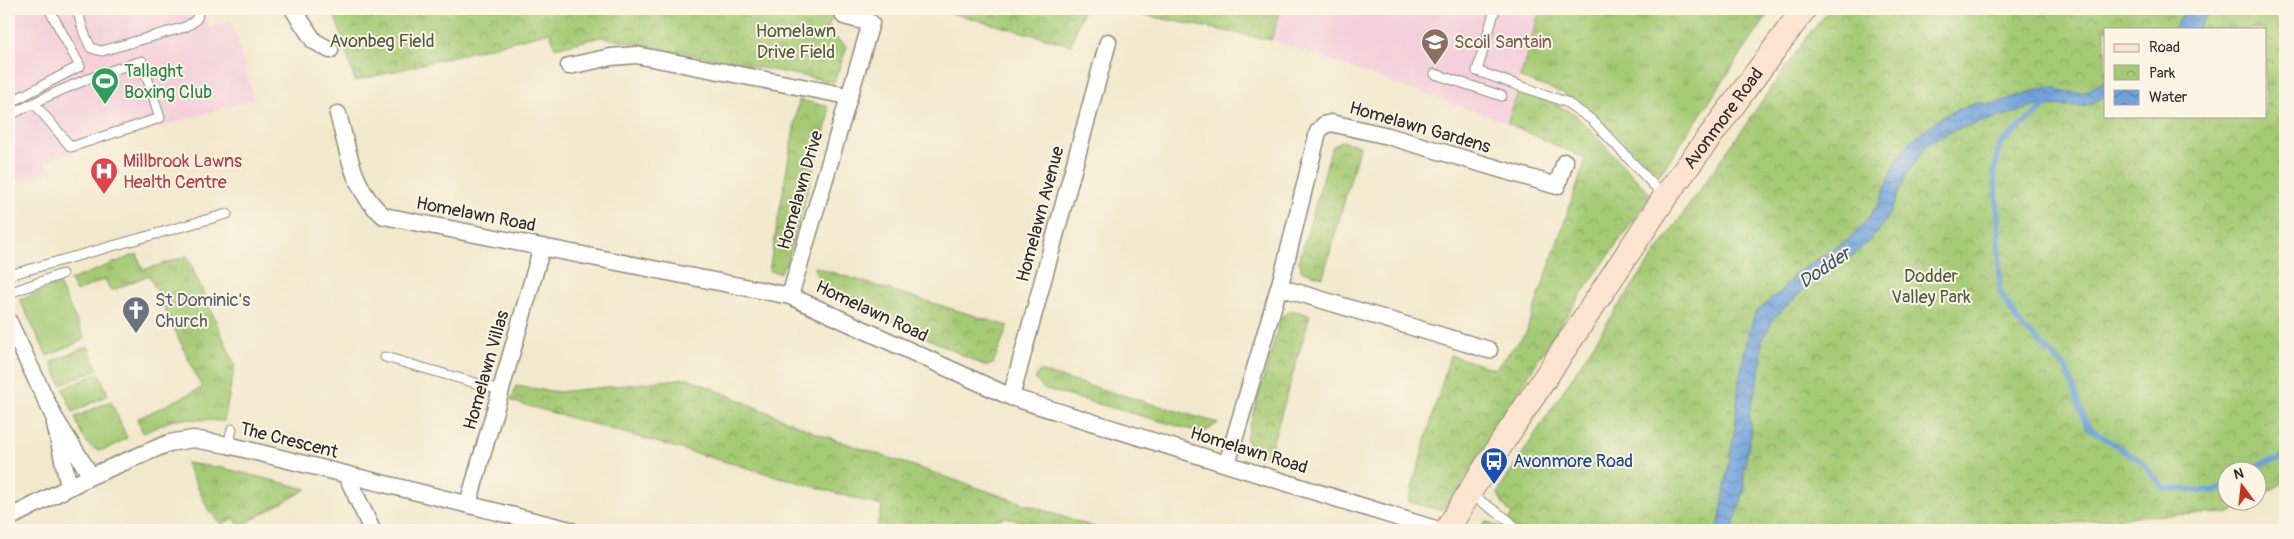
<svg xmlns="http://www.w3.org/2000/svg" width="2294" height="539" viewBox="0 0 2294 539" font-family="Pangolin,sans-serif">
  <style>
    .built { fill: #f4cfdc }
    .grass { fill: url(#grass-tufts); stroke: #687a50 }
    .park { fill: url(#park-crowns); stroke: #687a50; fill-rule: evenodd }
    .garden { fill: #a5ca74; stroke: #687a50 }
    .water { fill: url(#water-waves); stroke: #4d6784 }
    .lines { fill: none; stroke-linecap: round; stroke-linejoin: round }
    .stream { stroke: #6fa3dc; stroke-width: 5.5 }
    .lane-casing { stroke: #8e8a7c; stroke-width: 11 }
    .street-casing { stroke: #8e8a7c; stroke-width: 19 }
    .secondary-casing { stroke: #8e8a7c; stroke-width: 26 }
    .lane { stroke: #fff; stroke-width: 9 }
    .street { stroke: #fff; stroke-width: 16 }
    .secondary { stroke: #fde4d1; stroke-width: 24 }
    .labels { text-anchor: middle; stroke-width: 4; stroke-linejoin: round; paint-order: stroke }
    .park-label { font-size: 18px; fill: #505b41; stroke: #fcf5e5 }
    .education-label { font-size: 18px; fill: #785e54; stroke: #fcf5e5; text-anchor: start }
    .leisure-label { font-size: 18px; fill: #27864d; stroke: #fcf5e5; text-anchor: start }
    .street-label { font-size: 18px; fill: #2b2b2b; stroke: #fcf5e5 }
    .health-label { font-size: 18px; fill: #be3a42; stroke: #fcf5e5; text-anchor: start }
    .worship-label { font-size: 18px; fill: #5b616d; stroke: #fcf5e5; text-anchor: start }
    .transit-label { font-size: 18px; fill: #164399; stroke: #fcf5e5; text-anchor: start }
    .water-label { font-size: 19px; font-style: italic; fill: #435569; stroke: #fcf5e5 }
  </style>
  <defs>
    <pattern id="grass-tufts" width="24" height="20" patternUnits="userSpaceOnUse" patternTransform="scale(1.25)"><rect width="24" height="20" fill="#a5ca74"/><path d="M3 7l-1-3M5 7V3M7 7l1-3M15 17l-1-3M17 17v-4M19 17l1-3" fill="none" stroke="#87a45f"/></pattern>
    <pattern id="park-crowns" width="20" height="18" patternUnits="userSpaceOnUse" patternTransform="scale(1.25)"><rect width="20" height="18" fill="#a5ca74"/><path d="M2 6a3 3 0 1 1 6 0M12 15a3 3 0 1 1 6 0" fill="none" stroke="#87a45f"/></pattern>
    <pattern id="water-waves" width="16" height="10" patternUnits="userSpaceOnUse" patternTransform="scale(1.25)"><rect width="16" height="10" fill="#6fa3dc"/><path d="M0 5q4-4 8 0t8 0" fill="none" stroke="#5b85b3"/></pattern>
  </defs>
  <rect width="100%" height="100%" fill="#fcf5e5"/>
  <filter id="ink" filterUnits="userSpaceOnUse"><feTurbulence type="fractalNoise" baseFrequency=".02" numOctaves="2"/><feDisplacementMap in="SourceGraphic" scale="10" xChannelSelector="R" yChannelSelector="G"/><feConvolveMatrix kernelMatrix="1 2 1 2 8 2 1 2 1" color-interpolation-filters="sRGB"/></filter>
  <filter id="wash" filterUnits="userSpaceOnUse"><feTurbulence type="fractalNoise" baseFrequency=".0096" numOctaves="4" result="noise"/><feDisplacementMap in="SourceGraphic" scale="20" xChannelSelector="R" yChannelSelector="G"/><feGaussianBlur stdDeviation="1.12" result="paint"/><feColorMatrix in="noise" values="0 0 0 0 0 0 0 0 0 0 0 0 0 0 0 0 0 1.4 0 .05"/><feComposite in="paint" operator="in"/></filter>
  <g filter="url(#wash)">
    <rect width="100%" height="100%" fill="#f2e8cc"/>
    <path class="built" d="M 9,9 L 203,9 L 208,28 L 232,22 L 254,99 L 45,161 L 50,171 L 9,185 Z
      M 1281,9 L 1540,9 L 1507,123 L 1271,40 Z"/>
    <path class="grass" d="M 1540,9 L 1772,9 L 1660,174 L 1588,110 L 1563,93 L 1520,78 Z
      M 137,254 L 143,270 L 187,256 L 235,365 L 224,421 L 185,419 L 173,420 L 143,433 L 137,419 L 202,388 L 149,275 L 111,291 L 105,279 L 76,292 L 70,280 Z
      M 1039,371 L 1218,423 L 1203,433 L 1044,389 L 1035,379 Z
      M 186,463 L 223,468 L 307,489 L 239,527 L 235,518 L 221,524 L 209,511 Z"/>
    <path class="park" d="M 319,9 L 835,9 L 827,31 L 847,47 L 834,82 L 601,37 L 555,48 L 550,32 L 355,81 L 336,19 L 333,14 L 325,16 Z
      M 936,9 L 1083,9 L 1071,45 Z
      M 1113,9 L 1281,9 L 1271,40 Z
      M 1830,9 L 2285,9 L 2285,482 L 2257,498 L 2256,472 L 2226,472 L 2226,502 L 2251,502 L 2230,513 L 2139,516 L 2063,524 L 2058,530 L 1477,530 L 1486,521 L 1501,528 L 1512,515 L 1502,503 L 1498,493 L 1506,479 L 1617,308 L 1807,37 ZM 2105,29 L 2265,29 L 2265,116 L 2105,116 Z
      M 1518,91 L 1548,101 L 1575,114 L 1651,195 L 1557,329 L 1456,494 L 1449,503 L 1441,510 L 1408,502 L 1450,355 L 1495,369 L 1526,333 L 1586,159 L 1507,123 Z
      M 799,100 L 827,106 L 829,116 L 787,263 L 779,273 L 769,271 Z
      M 1341,141 L 1360,145 L 1323,277 L 1302,271 L 1299,261 L 1332,147 Z
      M 815,267 L 1008,326 L 993,364 L 985,366 L 823,288 L 815,272 Z
      M 1291,310 L 1310,315 L 1269,456 L 1250,450 L 1246,439 L 1281,317 Z
      M 688,378 L 816,433 L 1102,530 L 1044,530 L 1006,517 L 961,530 L 876,530 L 882,506 L 511,401 L 516,386 L 559,392 Z"/>
    <path class="garden" d="M 59,284 L 85,339 L 47,356 L 20,300 Z
      M 88,346 L 98,369 L 61,385 L 51,362 Z
      M 99,373 L 108,395 L 73,412 L 63,389 Z
      M 111,401 L 127,438 C 120,442 109,449 101,450 C 86,451 79,428 75,417 Z"/>
    <path class="water" d="M 2187,9 L 2213,9 L 2197,29 L 2173,29 Z
      M 2105,81 L 2105,97 L 2084,106 L 2041,105 L 1951,131 L 1927,145 L 1905,177 L 1891,211 L 1877,233 L 1855,254 L 1813,281 L 1774,318 L 1762,340 L 1761,366 L 1749,414 L 1751,432 L 1744,470 L 1744,491 L 1732,530 L 1718,530 L 1735,427 L 1739,380 L 1749,331 L 1755,313 L 1781,291 L 1796,273 L 1848,240 L 1868,219 L 1880,201 L 1895,163 L 1908,143 L 1944,115 L 1977,103 L 1992,104 L 2043,88 L 2054,87 L 2064,92 L 2083,93 Z"/>
    <g class="lines">
      <path class="stream" d="M 2051,101 L 2000,144 L 1994,171 L 1998,215 L 2000,291 L 2018,322 L 2066,368 L 2087,427 L 2141,461 L 2163,488 L 2215,491 L 2226,485
        M 2249,472 L 2258,465 L 2285,457"/>
    </g>
  </g>
  <g filter="url(#ink)">
    <g class="lines">
      <g class="lane-casing">
        <path id="lane" d="M 77,9 L 84,33 L 91,48 L 102,51 L 185,27 C 194,22 199,20 198,9
          M 1495,9 L 1477,71 L 1566,102 L 1592,120 L 1664,196
          M 864,22 L 868,9
          M 1435,74 L 1502,96
          M 9,103 L 80,66 L 49,9
          M 9,116 C 51,93 96,74 142,61 L 160,118 L 71,147 L 34,103
          M 9,275 L 227,214
          M 9,293 L 62,274
          M 385,357 L 500,390
          M 228,445 L 232,429
          M 1469,493 L 1508,520 L 1518,530"/>
      </g>
      <g class="street-casing">
        <path id="street" d="M 293,9 L 314,41 L 330,50
          M 569,66 L 611,57 L 636,55 L 848,96
          M 338,114 C 348,150 353,192 384,216 L 790,296 L 1011,397 L 1438,530
          M 1279,287 L 1489,350
          M 790,296 L 871,23 L 844,16
          M 9,322 L 54,417 L 91,476
          M 1011,397 L 1108,42
          M 55,423 L 69,487
          M 1227,464 L 1284,270 L 1318,132 L 1324,125 L 1331,123 L 1388,136 L 1557,186 L 1565,162
          M 346,474 L 372,530
          M 468,504 L 542,247
          M 9,518 L 91,476 L 169,443 L 193,439 L 228,445 L 570,530"/>
      </g>
      <g class="secondary-casing">
        <g id="secondary">
          <path id="s1" d="M 1447,530 L 1474,485 L 1665,197 L 1804,9"/>
        </g>
      </g>
      <use href="#lane" class="lane"/>
      <use href="#street" class="street"/>
      <use href="#secondary" class="secondary"/>
    </g>
  </g>
  <defs>
    <g id="school-pin" transform="scale(1.4375)"><path d="M0 17L-7.5 6A9.5 9.5 0 1 1 7.5 6Z" fill="#8d6e63" stroke="#fcf5e5"/><path d="M0-5L7-2L0 1L-7-2ZM-4 1L0 2.5L4 1V4Q0 6-4 4Z" fill="#fff"/></g>
    <g id="stadium-pin" transform="scale(1.4375)"><path d="M0 17L-7.5 6A9.5 9.5 0 1 1 7.5 6Z" fill="#2e9e5b" stroke="#fcf5e5"/><path d="M0-5a6.5 5 0 1 0 0 10a6.5 5 0 1 0 0-10ZM-3.5-1.8h7v3.6h-7Z" fill="#fff"/></g>
    <g id="hospital-pin" transform="scale(1.4375)"><path d="M0 17L-7.5 6A9.5 9.5 0 1 1 7.5 6Z" fill="#e0444e" stroke="#fcf5e5"/><path d="M-5-5h3v3.5h4V-5h3V5h-3V1.5h-4V5h-3Z" fill="#fff"/></g>
    <g id="church-pin" transform="scale(1.4375)"><path d="M0 17L-7.5 6A9.5 9.5 0 1 1 7.5 6Z" fill="#6b7280" stroke="#fcf5e5"/><path d="M-1.2-6h2.4v3.5h3.3v2.4h-3.3V6h-2.4V-.1h-3.3v-2.4h3.3Z" fill="#fff"/></g>
    <g id="bus-pin" transform="scale(1.4375)"><path d="M0 17L-7.5 6A9.5 9.5 0 1 1 7.5 6Z" fill="#1a4fb4" stroke="#fcf5e5"/><path d="M-5-6H5V4H4V6H2V4H-2V6H-4V4H-5ZM-3.5-4V0h7V-4ZM-3.5 1.2v1.5H-2V1.2ZM2 1.2v1.5H3.5V1.2Z" fill="#fff"/></g>
  </defs>
  <g fill-rule="evenodd">
    <use href="#school-pin" x="1435" y="42"/>
    <use href="#stadium-pin" x="105" y="81"/>
    <use href="#hospital-pin" x="104" y="171"/>
    <use href="#church-pin" x="136" y="310"/>
    <use href="#bus-pin" x="1494" y="461"/>
  </g>
  <g class="labels">
    <g class="park-label">
      <text x="796" y="37">Homelawn<tspan x="796" dy="21">Drive Field</tspan></text>
      <text x="382" y="47">Avonbeg Field</text>
      <text x="1931" y="282">Dodder<tspan x="1931" dy="21">Valley Park</tspan></text>
    </g>
    <g class="education-label">
      <text x="1454" y="48">Scoil Santain</text>
    </g>
    <g class="leisure-label">
      <text x="124" y="77">Tallaght<tspan x="124" dy="21">Boxing Club</tspan></text>
    </g>
    <g class="street-label">
      <text dy="6" stroke="none"><textPath href="#s1" startOffset="496">Avonmore Road</textPath></text>
      <text transform="translate(1420 127) rotate(16)" y="6">Homelawn Gardens</text>
      <text transform="translate(800 190) rotate(-74)" y="6">Homelawn Drive</text>
      <text transform="translate(476 214) rotate(11)" y="6">Homelawn Road</text>
      <text transform="translate(1040 214) rotate(-75)" y="6">Homelawn Avenue</text>
      <text transform="translate(872 311) rotate(25)" y="6">Homelawn Road</text>
      <text transform="translate(486 370) rotate(-74)" y="6">Homelawn Villas</text>
      <text transform="translate(289 440) rotate(14)" y="6">The Crescent</text>
      <text transform="translate(1249 450) rotate(17)" y="6">Homelawn Road</text>
    </g>
    <g class="health-label">
      <text x="123" y="167">Millbrook Lawns<tspan x="123" dy="21">Health Centre</tspan></text>
    </g>
    <g class="worship-label">
      <text x="155" y="306">St Dominic's<tspan x="155" dy="21">Church</tspan></text>
    </g>
    <g class="transit-label">
      <text x="1513" y="467">Avonmore Road</text>
    </g>
    <g class="water-label">
      <text transform="translate(1824 267) rotate(-34)" y="7">Dodder</text>
    </g>
  </g>
  <rect width="2294" height="539" fill="none" stroke="#fcf5e5" stroke-width="30"/>
  <rect x="2104" y="28" width="162" height="90" fill="#fcf5e5" stroke="#a8a49b"/>
  <rect x="2114" y="44" width="25" height="8" fill="#fde4d1" stroke="#a8a49b"/>
  <text x="2149" y="52" font-size="15" fill="#2b2b2b">Road</text>
  <rect x="2114" y="65" width="25" height="15" fill="url(#park-crowns)" stroke="#a8a49b"/>
  <text x="2149" y="78" font-size="15" fill="#2b2b2b">Park</text>
  <rect x="2114" y="90" width="25" height="15" fill="url(#water-waves)" stroke="#a8a49b"/>
  <text x="2149" y="102" font-size="15" fill="#2b2b2b">Water</text>
  <g transform="translate(2242 486) rotate(345)"><circle r="24" fill="#fcf5e5" stroke="#a8a49b"/>
  <path d="M0-4L9 19L0 12L-9 19Z" fill="#c8321e"/>
  <text y="-8" font-size="14" font-weight="bold" text-anchor="middle" fill="#2b2b2b">N</text>
  </g>
</svg>
